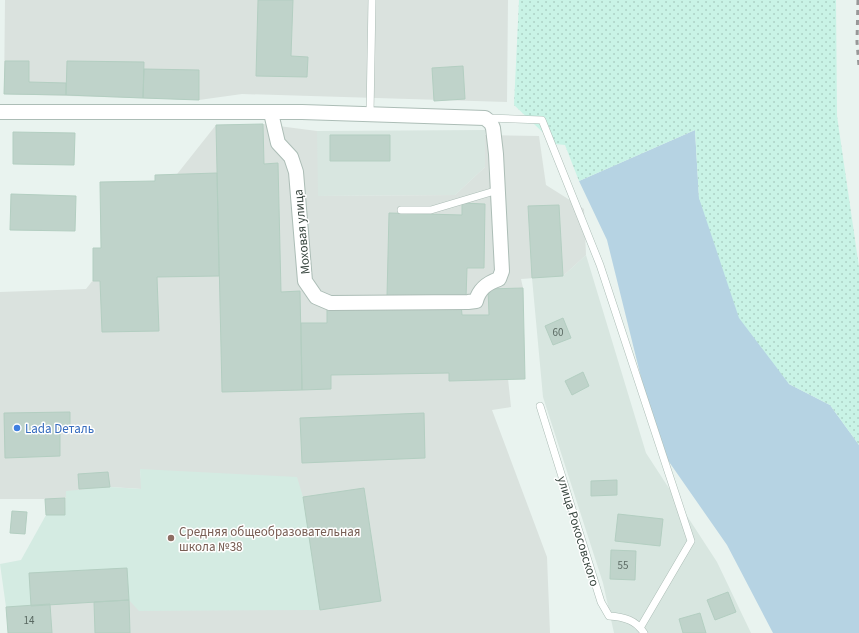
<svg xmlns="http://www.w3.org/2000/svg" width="859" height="633" viewBox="0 0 859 633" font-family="'Source Sans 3',sans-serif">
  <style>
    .residential { fill: #d8e6e0 }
    .industrial { fill: #dae2de }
    .education { fill: #d4ebe2 }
    .grass { fill: #b6d3e3 }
    .sand { fill: url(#sand-dots) }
    .building { fill: #bfd3ca; stroke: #b3cec1 }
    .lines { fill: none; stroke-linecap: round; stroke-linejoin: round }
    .service-casing { stroke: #acbdb6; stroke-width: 8 }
    .minor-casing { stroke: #acbdb6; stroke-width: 16 }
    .service { stroke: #fff; stroke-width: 7 }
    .minor { stroke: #fff; stroke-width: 14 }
    .rail { stroke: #979797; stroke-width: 3; stroke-dasharray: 5 5; stroke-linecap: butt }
    .shop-dot { fill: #3f7fe0; stroke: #fff; stroke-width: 1.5 }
    .education-dot { fill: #8d6e63; stroke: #fff; stroke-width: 1.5 }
    .labels { text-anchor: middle; stroke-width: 3; stroke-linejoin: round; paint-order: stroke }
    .number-label { font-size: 11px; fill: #5a6962 }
    .street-label { font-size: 13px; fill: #38463f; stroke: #fff }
    .shop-label { font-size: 13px; fill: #366cbe; stroke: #fff; text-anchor: start }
    .education-label { font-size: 13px; fill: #785e54; stroke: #fff; text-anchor: start }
  </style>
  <defs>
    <pattern id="sand-dots" width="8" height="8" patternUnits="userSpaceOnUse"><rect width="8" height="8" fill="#c9f3e6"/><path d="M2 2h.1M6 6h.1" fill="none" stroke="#add2c6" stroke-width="1.8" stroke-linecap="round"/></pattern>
  </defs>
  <rect width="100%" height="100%" fill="#e9f3ef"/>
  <path class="residential" d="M 485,130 L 485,167 L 455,195 L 317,196 L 317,131 Z
    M 586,255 L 646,453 L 717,562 L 751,633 L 614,633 L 603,583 L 543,397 L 532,278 L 563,276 Z"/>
  <path class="industrial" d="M 5,0 L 508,0 L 507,102 L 242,94 L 199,100 L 4,94 Z
    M 263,124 L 317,131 L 318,196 L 455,195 L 485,167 L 485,135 L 539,136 L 546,185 L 584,209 L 586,255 L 563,276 L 521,279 L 523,288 L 508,379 L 511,407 L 492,410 L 547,557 L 550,633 L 8,633 L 6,607 L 129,600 L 320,610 L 140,470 L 142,489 L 110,487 L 65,498 L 65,515 L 46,515 L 45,499 L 0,499 L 0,292 L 86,289 L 216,125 Z"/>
  <path class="education" d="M 140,469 L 297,477 L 303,497 L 320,610 L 139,611 L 129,600 L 6,607 L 0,564 L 21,560 L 46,515 L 65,515 L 66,491 L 110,487 L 141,489 Z"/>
  <path class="grass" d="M 695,130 L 699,198 L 789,384 L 830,405 L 859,445 L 859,633 L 773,633 L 727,545 L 658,446 L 607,240 L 579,181 Z"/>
  <path class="sand" d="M 519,0 L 836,0 L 837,116 L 859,267 L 859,445 L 830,405 L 789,384 L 739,318 L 699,198 L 695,130 L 579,181 L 565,145 L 555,144 L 514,105 Z"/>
  <path class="building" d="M 258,0 L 293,0 L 291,56 L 308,57 L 307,77 L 256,76 Z
    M 5,61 L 29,61 L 29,82 L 66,83 L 66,95 L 4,94 Z
    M 67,61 L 144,62 L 143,98 L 66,95 Z
    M 463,66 L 465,99 L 434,101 L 432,68 Z
    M 144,69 L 199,70 L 199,100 L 143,98 Z
    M 263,124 L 264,164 L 278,163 L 281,292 L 300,291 L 302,390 L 222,392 L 216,125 Z
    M 13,132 L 75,133 L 74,165 L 13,164 Z
    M 330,135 L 390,135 L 390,161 L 330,161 Z
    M 217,173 L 219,276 L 157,277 L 159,331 L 102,332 L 100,281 L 93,281 L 93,248 L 101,248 L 100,182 L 155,181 L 155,175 Z
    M 11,194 L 76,196 L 75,231 L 10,230 Z
    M 462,203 L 485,204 L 484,268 L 467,268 L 466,298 L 387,296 L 389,213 L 462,215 Z
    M 559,205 L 563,276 L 532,278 L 528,206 Z
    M 523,288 L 525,379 L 449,381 L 449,373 L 331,375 L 331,389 L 302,390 L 301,323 L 327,323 L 327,308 L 461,304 L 462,315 L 489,315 L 488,289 Z
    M 563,318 L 571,338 L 553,345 L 545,326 Z
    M 583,372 L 589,386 L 572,395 L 565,381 Z
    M 70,412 L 70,426 L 60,426 L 60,456 L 5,458 L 4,413 Z
    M 424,413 L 425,458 L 302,463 L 300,418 Z
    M 108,472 L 110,487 L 79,489 L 78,474 Z
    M 617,480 L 617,495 L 591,496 L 591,481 Z
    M 364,488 L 381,601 L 320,610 L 303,497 Z
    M 65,498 L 65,515 L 46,515 L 45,499 Z
    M 12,511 L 27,512 L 25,534 L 10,533 Z
    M 618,514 L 663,519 L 660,546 L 615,541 Z
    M 611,550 L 636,551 L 635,580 L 610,579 Z
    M 127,568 L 129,600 L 31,606 L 29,573 Z
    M 728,592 L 736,612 L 715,620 L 707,600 Z
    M 129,600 L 130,633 L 95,633 L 94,602 Z
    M 50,604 L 52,633 L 8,633 L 6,607 Z
    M 700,613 L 706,633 L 683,633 L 679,619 Z"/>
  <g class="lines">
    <g class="service-casing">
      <path id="service" d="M 370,114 L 372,0
        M 487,118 L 542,120 L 600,265 L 691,541 L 640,628
        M 401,210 L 431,210 L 498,190
        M 540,406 L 601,602 L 609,616 C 624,617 636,620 644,633"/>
    </g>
    <g class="minor-casing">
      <path id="minor" d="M 0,112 L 302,112 L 485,118 L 491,123 L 493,128 L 496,154 L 502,271 L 499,279 C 487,283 479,289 476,301 L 468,302 L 330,303 L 316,297 L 305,281 L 296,172 L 291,157 L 278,143 L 271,113"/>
    </g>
    <use href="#service" class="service"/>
    <use href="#minor" class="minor"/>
    <path class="rail" d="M 858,0 L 857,42 L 859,66"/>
  </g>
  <circle class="shop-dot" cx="17" cy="428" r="4"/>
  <circle class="education-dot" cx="171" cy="538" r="4"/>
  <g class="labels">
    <g class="number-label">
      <text x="558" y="336">60</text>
      <text x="623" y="569">55</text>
      <text x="29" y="624">14</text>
    </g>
    <g class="street-label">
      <text transform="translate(301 232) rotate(-95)" y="5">Моховая улица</text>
      <text transform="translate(579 531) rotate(73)" y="5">улица Рокосовского</text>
    </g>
    <g class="shop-label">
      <text x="25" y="433">Lada Dеталь</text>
    </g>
    <g class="education-label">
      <text x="179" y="536">Средняя общеобразовательная<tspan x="179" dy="15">школа №38</tspan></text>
    </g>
  </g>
</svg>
